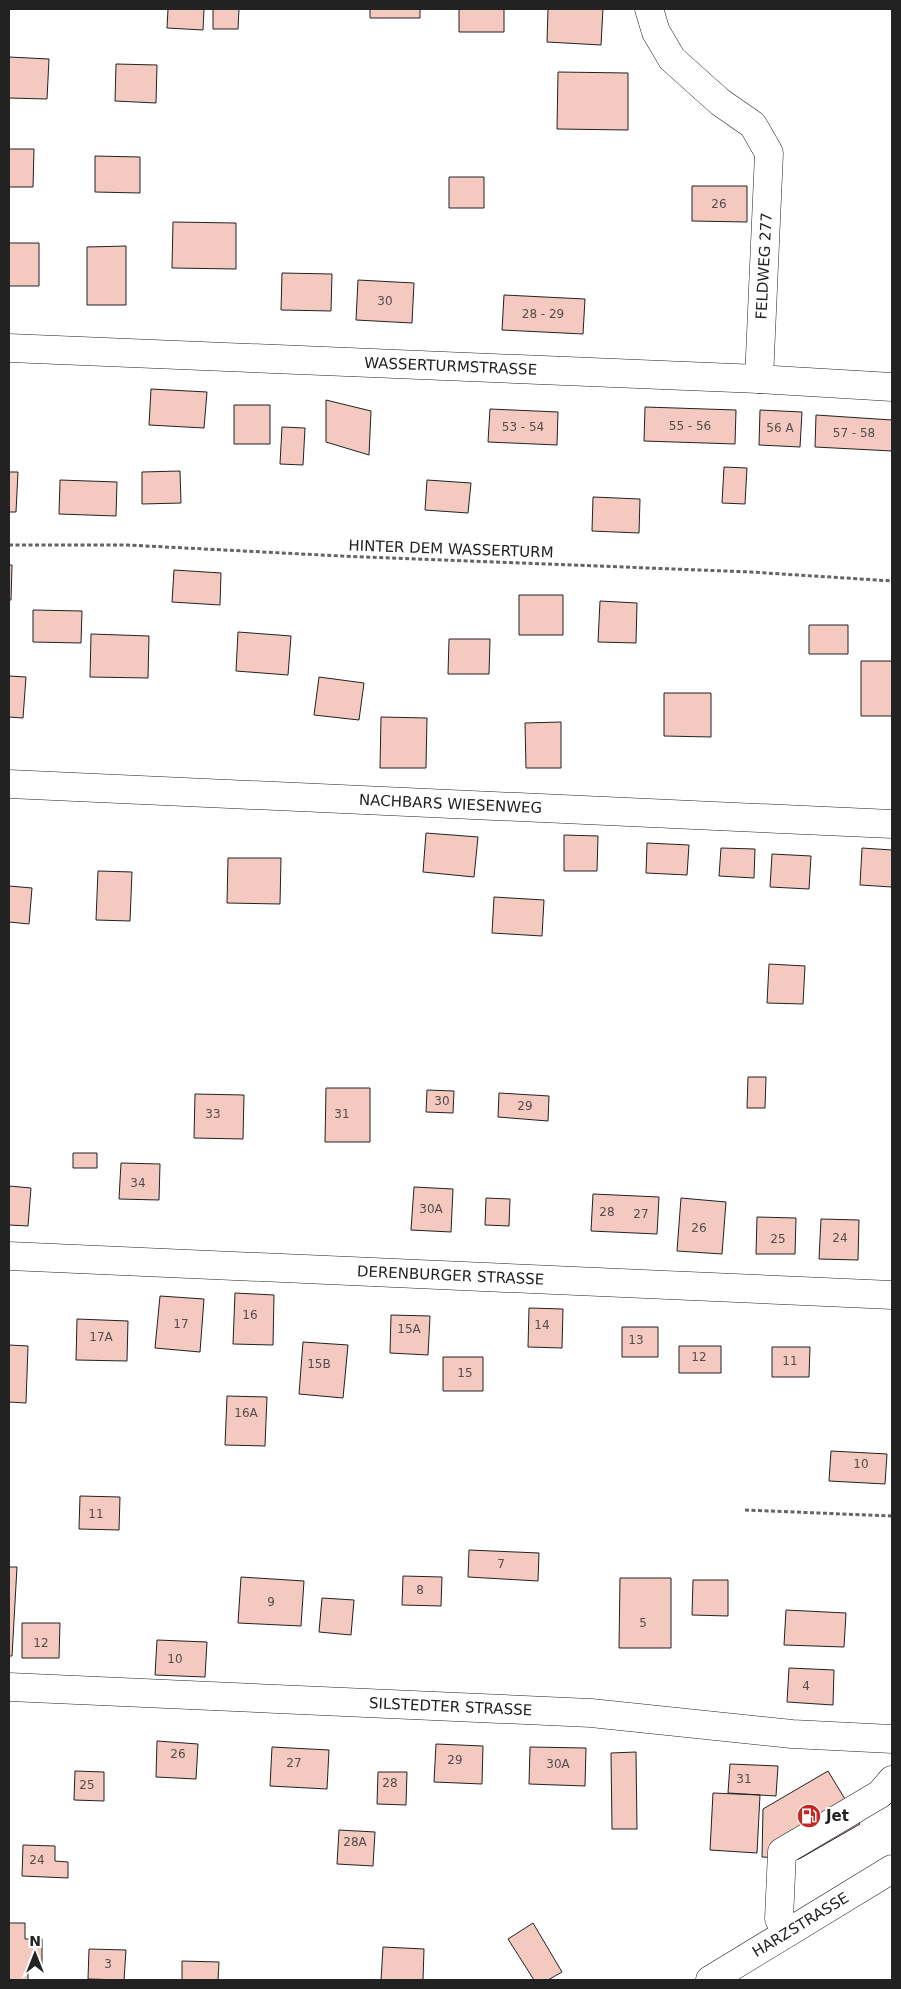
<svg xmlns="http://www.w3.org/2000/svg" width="901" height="1989" viewBox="0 0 901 1989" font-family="'DejaVu Sans',sans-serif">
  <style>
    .building { fill: #f3c9c0; stroke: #222 }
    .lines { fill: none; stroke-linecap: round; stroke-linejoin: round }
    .minor-casing { stroke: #222; stroke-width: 29 }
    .major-casing { stroke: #222; stroke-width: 29 }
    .path { stroke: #646464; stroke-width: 3; stroke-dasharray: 4 2.5; stroke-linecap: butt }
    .minor { stroke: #fff; stroke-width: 28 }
    .major { stroke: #fff; stroke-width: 28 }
    .labels { text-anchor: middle; stroke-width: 4; stroke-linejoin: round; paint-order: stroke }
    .number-label { font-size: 12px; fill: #564c4a }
    .street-label { font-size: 15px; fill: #222; stroke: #fff }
    .poi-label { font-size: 15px; font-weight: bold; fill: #222; stroke: #fff; text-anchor: start }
  </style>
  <rect width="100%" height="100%" fill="#fff"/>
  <path class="building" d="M 168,9 L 204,9 L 203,30 L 167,28 Z
    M 213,9 L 239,9 L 238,29 L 213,29 Z
    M 370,9 L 420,9 L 420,18 L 370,18 Z
    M 459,9 L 504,9 L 504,32 L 459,32 Z
    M 548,9 L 603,9 L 601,45 L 547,42 Z
    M 9,57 L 49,59 L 47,99 L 9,98 Z
    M 116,64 L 157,65 L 156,103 L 115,101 Z
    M 558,72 L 628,73 L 628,130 L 557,129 Z
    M 9,149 L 34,149 L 33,187 L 9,187 Z
    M 95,156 L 140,157 L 140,193 L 95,192 Z
    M 449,177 L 484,177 L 484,208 L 449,208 Z
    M 692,186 L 747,186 L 747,222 L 692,221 Z
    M 173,222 L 236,223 L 236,269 L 172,268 Z
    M 9,243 L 39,243 L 39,286 L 9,286 Z
    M 126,246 L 126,305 L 87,305 L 87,247 Z
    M 282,273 L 332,274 L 331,311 L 281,310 Z
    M 358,280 L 414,283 L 412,323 L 356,320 Z
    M 504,295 L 585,299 L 583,334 L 502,330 Z
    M 151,389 L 207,392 L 204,428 L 149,425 Z
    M 326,400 L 371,411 L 369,455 L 326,442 Z
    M 234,405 L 270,405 L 270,444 L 234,444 Z
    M 645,407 L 736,410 L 735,444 L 644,441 Z
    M 490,409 L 558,412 L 557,445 L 488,442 Z
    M 760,410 L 802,412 L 800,447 L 759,445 Z
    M 816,415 L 892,420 L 892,451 L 815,447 Z
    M 282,427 L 305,428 L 303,465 L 280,464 Z
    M 724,467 L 747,468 L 745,504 L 722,503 Z
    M 180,471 L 181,503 L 142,504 L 142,472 Z
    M 9,472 L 18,472 L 16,512 L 9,512 Z
    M 60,480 L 117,482 L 116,516 L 59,514 Z
    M 427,480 L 471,483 L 468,513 L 425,510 Z
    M 593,497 L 640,499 L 639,533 L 592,531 Z
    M 9,565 L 12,565 L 11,600 L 9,600 Z
    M 174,570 L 221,573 L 220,605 L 172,602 Z
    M 519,595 L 563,595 L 563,635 L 519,635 Z
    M 600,601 L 637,603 L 636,643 L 598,642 Z
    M 33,610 L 82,611 L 81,643 L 33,642 Z
    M 809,625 L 848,625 L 848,654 L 809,654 Z
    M 238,632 L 291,636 L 288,675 L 236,671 Z
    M 91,634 L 149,636 L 148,678 L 90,677 Z
    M 449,639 L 490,639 L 489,674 L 448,674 Z
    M 861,661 L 892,661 L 892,716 L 861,716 Z
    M 9,676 L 26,677 L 23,718 L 9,717 Z
    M 319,677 L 364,683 L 359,720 L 314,715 Z
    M 664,693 L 711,693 L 711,737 L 664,736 Z
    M 381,717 L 427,718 L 426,768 L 380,768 Z
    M 561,722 L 561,768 L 526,768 L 525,723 Z
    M 426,833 L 478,837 L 474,877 L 423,872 Z
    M 564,835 L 598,836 L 597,871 L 564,871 Z
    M 647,843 L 689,845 L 687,875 L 646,873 Z
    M 721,848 L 755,849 L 754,878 L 719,876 Z
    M 862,848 L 892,850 L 892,887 L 860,885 Z
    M 772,854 L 811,856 L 809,889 L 770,887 Z
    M 228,858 L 281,858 L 280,904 L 227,903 Z
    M 98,871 L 132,872 L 130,921 L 96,920 Z
    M 9,886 L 32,888 L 29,924 L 9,922 Z
    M 494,897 L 544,900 L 542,936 L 492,933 Z
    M 769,964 L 805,966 L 803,1004 L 767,1003 Z
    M 748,1077 L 766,1077 L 765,1108 L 747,1108 Z
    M 326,1088 L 370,1088 L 370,1142 L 325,1142 Z
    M 427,1090 L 454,1091 L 453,1113 L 426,1112 Z
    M 499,1093 L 549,1096 L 548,1121 L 498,1117 Z
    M 195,1094 L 244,1095 L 243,1139 L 194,1138 Z
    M 73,1153 L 97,1153 L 97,1168 L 73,1168 Z
    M 121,1163 L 160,1164 L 159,1200 L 119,1199 Z
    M 9,1186 L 31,1188 L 28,1226 L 9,1225 Z
    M 414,1187 L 453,1189 L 451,1232 L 411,1230 Z
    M 593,1194 L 659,1197 L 657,1234 L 591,1231 Z
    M 486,1198 L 510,1199 L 509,1226 L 485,1225 Z
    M 681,1198 L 726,1202 L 722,1254 L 677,1251 Z
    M 757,1217 L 796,1218 L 795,1254 L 756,1254 Z
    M 821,1219 L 859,1220 L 858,1260 L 819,1259 Z
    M 235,1293 L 274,1295 L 273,1345 L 233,1344 Z
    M 160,1296 L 204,1299 L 200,1352 L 155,1348 Z
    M 529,1308 L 563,1309 L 562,1348 L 528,1347 Z
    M 391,1315 L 430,1316 L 428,1355 L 390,1353 Z
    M 77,1319 L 128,1321 L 127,1361 L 76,1360 Z
    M 622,1327 L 658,1327 L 658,1357 L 622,1357 Z
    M 303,1342 L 348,1345 L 343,1398 L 299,1394 Z
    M 9,1345 L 28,1346 L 26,1403 L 9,1402 Z
    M 679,1346 L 721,1346 L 721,1373 L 679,1373 Z
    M 772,1347 L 810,1347 L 809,1377 L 772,1377 Z
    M 443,1357 L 483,1357 L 483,1391 L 443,1391 Z
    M 227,1396 L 267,1397 L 265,1446 L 225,1445 Z
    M 831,1451 L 887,1454 L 885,1484 L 829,1481 Z
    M 80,1496 L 120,1497 L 119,1530 L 79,1529 Z
    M 469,1550 L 539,1553 L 538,1581 L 468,1577 Z
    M 9,1567 L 17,1567 L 12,1656 L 9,1656 Z
    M 403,1576 L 442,1577 L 441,1606 L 402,1605 Z
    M 241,1577 L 304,1581 L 301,1626 L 238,1623 Z
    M 620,1578 L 671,1578 L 671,1648 L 619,1648 Z
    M 693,1580 L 728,1580 L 728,1616 L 692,1615 Z
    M 322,1598 L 354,1600 L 351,1635 L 319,1632 Z
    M 786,1610 L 846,1613 L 844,1647 L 784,1645 Z
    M 22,1623 L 60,1623 L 59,1658 L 22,1658 Z
    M 157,1640 L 207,1642 L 205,1677 L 155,1675 Z
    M 789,1668 L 834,1670 L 833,1705 L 787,1702 Z
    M 157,1741 L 198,1744 L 196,1779 L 156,1777 Z
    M 436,1744 L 483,1746 L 482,1784 L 434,1782 Z
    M 272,1747 L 329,1750 L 327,1789 L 270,1786 Z
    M 530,1747 L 586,1748 L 585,1786 L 529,1784 Z
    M 636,1752 L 637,1829 L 612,1829 L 611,1753 Z
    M 730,1764 L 778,1766 L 776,1796 L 728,1793 Z
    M 75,1771 L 104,1772 L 104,1801 L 74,1800 Z
    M 828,1771 L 860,1824 L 799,1859 L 762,1857 L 763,1809 Z
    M 378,1772 L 407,1772 L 406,1805 L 377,1804 Z
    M 713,1793 L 760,1795 L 757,1853 L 710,1850 Z
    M 339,1830 L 375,1832 L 373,1866 L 337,1864 Z
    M 23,1845 L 55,1846 L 55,1861 L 68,1862 L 68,1878 L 22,1876 Z
    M 9,1923 L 25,1923 L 25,1939 L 42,1939 L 42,1964 L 28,1964 L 28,1980 L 9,1980 Z
    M 533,1923 L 562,1972 L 548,1980 L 534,1980 L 508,1939 Z
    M 383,1947 L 424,1949 L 423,1980 L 381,1980 Z
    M 89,1949 L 126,1950 L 124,1980 L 88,1979 Z
    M 182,1961 L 219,1962 L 218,1980 L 182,1980 Z"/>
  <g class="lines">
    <g class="minor-casing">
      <g id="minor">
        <path d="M 649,9 L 656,32 L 672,59 L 720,102 L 753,125 L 769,153 L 759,379"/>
        <path id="s1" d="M 9,348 L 759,379 L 892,387"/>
        <path id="s2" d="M 9,784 L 892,824"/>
        <path id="s3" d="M 9,1256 L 892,1295"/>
        <path id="s4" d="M 9,1687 L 591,1713 L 792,1734 L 892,1739"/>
        <path d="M 787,1933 L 779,1919 L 782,1852 L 880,1794 L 892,1780"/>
      </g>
    </g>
    <g class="major-casing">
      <g id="major">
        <path id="s5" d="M 710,1980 L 892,1869"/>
      </g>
    </g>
    <path class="path" d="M 9,545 L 127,545 L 341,556 L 751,572 L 892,581
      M 745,1510 L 892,1516"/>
    <use href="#minor" class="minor"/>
    <use href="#major" class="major"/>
  </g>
  <defs>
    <g id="fuel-disc" transform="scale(1.25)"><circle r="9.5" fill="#c62828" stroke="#fff"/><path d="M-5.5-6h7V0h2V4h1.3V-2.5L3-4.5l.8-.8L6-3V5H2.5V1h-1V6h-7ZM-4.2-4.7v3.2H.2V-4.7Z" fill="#fff"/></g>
  </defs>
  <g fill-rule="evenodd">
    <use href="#fuel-disc" x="809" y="1816"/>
  </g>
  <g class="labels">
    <g class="number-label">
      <text x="719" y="208">26</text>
      <text x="385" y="305">30</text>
      <text x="543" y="318">28 - 29</text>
      <text x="690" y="430">55 - 56</text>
      <text x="523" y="431">53 - 54</text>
      <text x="780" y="432">56 A</text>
      <text x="854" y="437">57 - 58</text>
      <text x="442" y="1105">30</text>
      <text x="525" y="1110">29</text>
      <text x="213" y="1118">33</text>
      <text x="342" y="1118">31</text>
      <text x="138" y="1187">34</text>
      <text x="431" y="1213">30A</text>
      <text x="607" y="1216">28</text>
      <text x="641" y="1218">27</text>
      <text x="699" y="1232">26</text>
      <text x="840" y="1242">24</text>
      <text x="778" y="1243">25</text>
      <text x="250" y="1319">16</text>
      <text x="181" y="1328">17</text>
      <text x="542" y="1329">14</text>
      <text x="409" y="1333">15A</text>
      <text x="101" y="1341">17A</text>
      <text x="636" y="1344">13</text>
      <text x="699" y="1361">12</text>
      <text x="790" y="1365">11</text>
      <text x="319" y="1368">15B</text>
      <text x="465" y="1377">15</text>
      <text x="246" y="1417">16A</text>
      <text x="861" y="1468">10</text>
      <text x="96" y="1518">11</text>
      <text x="501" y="1568">7</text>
      <text x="420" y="1594">8</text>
      <text x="271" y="1606">9</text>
      <text x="643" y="1627">5</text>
      <text x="41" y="1647">12</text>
      <text x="175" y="1663">10</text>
      <text x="806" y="1690">4</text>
      <text x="178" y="1758">26</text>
      <text x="455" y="1764">29</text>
      <text x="294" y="1767">27</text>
      <text x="558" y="1768">30A</text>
      <text x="744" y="1783">31</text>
      <text x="390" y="1787">28</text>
      <text x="87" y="1789">25</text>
      <text x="355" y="1846">28A</text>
      <text x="37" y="1864">24</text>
      <text x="108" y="1968">3</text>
    </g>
    <g class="street-label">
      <text transform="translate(764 266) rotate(-87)" y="5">FELDWEG 277</text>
      <text dy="5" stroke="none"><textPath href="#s1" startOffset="442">WASSERTURMSTRASSE</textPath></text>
      <text transform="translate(451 549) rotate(2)" y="5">HINTER DEM WASSERTURM</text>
      <text dy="5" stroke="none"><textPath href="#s2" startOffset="442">NACHBARS WIESENWEG</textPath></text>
      <text dy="5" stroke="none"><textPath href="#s3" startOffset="442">DERENBURGER STRASSE</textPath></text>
      <text dy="5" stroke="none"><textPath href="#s4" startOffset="442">SILSTEDTER STRASSE</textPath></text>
      <text dy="5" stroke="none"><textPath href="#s5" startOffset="106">HARZSTRASSE</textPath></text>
    </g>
    <g class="poi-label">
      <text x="826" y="1821">Jet</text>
    </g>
  </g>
  <rect width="901" height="1989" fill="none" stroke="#222222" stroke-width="20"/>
  <g transform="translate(35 1954)" stroke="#ffffff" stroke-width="4" paint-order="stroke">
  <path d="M0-4L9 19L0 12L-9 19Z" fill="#222222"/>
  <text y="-8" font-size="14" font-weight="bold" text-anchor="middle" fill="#222222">N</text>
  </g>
</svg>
